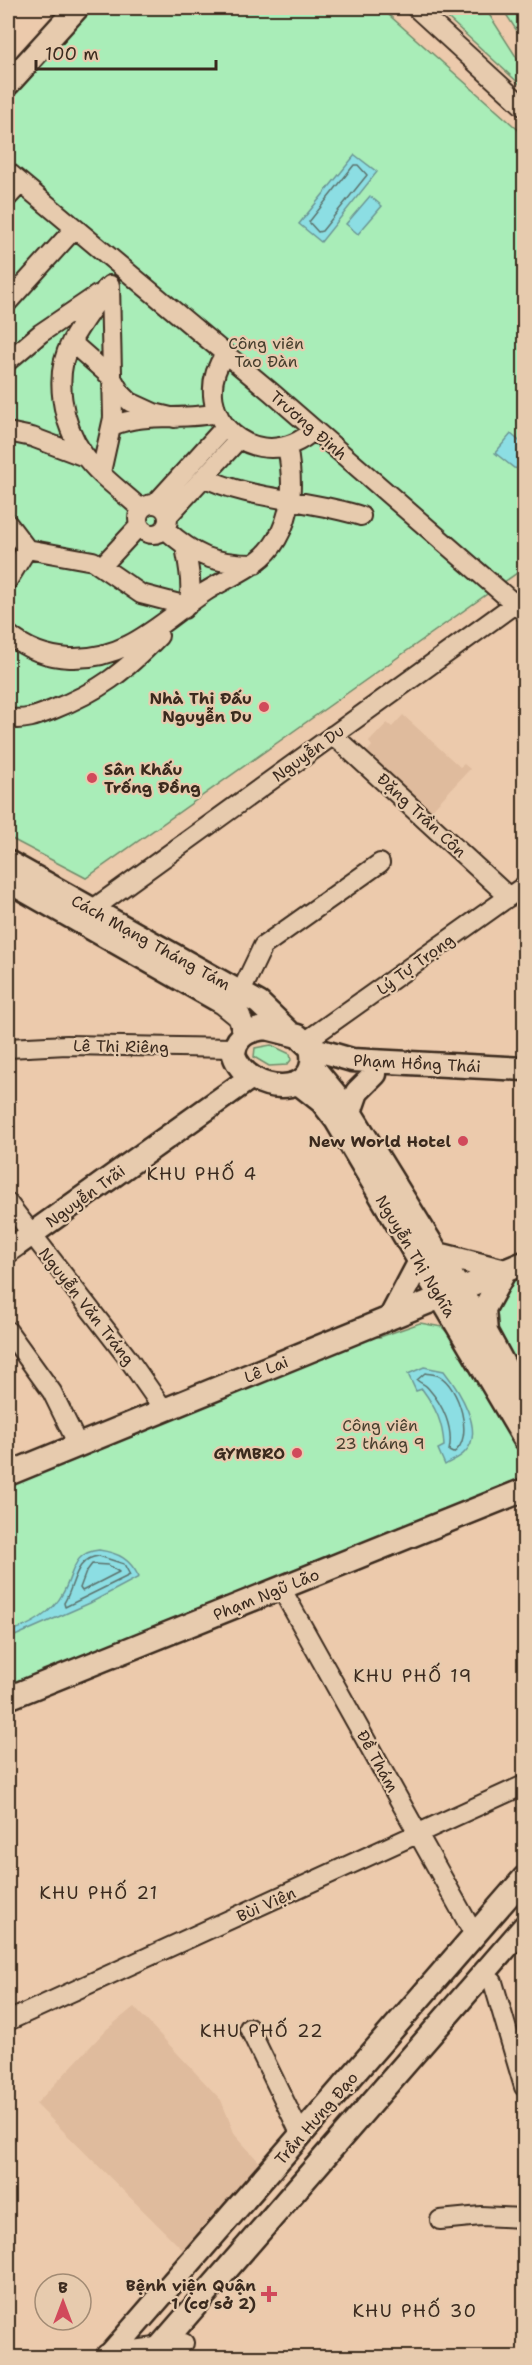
<svg xmlns="http://www.w3.org/2000/svg" width="532" height="2365" viewBox="0 0 532 2365" font-family="'Shantell Sans',sans-serif">
  <style>
    .built { fill: #dfbb9d }
    .green { fill: #a9edb8; stroke: #728c6b; stroke-width: 1.5 }
    .water { fill: #8cdee3; stroke: #6c9694; stroke-width: 1.5 }
    .lines { fill: none; stroke-linecap: round; stroke-linejoin: round }
    .shore { stroke: #5b726d; stroke-width: 1.5 }
    .minor-casing { stroke: #3b2a1e; stroke-width: 22 }
    .major-casing { stroke: #3b2a1e; stroke-width: 27 }
    .minor { stroke: #e7cbae; stroke-width: 18 }
    .major { stroke: #e7cbae; stroke-width: 22 }
    .poi-dot { fill: #d1495b; stroke: #e7cbae; stroke-width: 2 }
    .labels { text-anchor: middle; stroke-width: 4.5; stroke-linejoin: round; paint-order: stroke }
    .park-label { font-size: 16px; fill: #463e2d; stroke: #e7cbae }
    .street-label { font-size: 16px; fill: #3b2a1e; stroke: #e7cbae }
    .poi-label { font-size: 16px; font-weight: bold; fill: #3b2a1e; stroke: #e7cbae; text-anchor: end }
    .neighbourhood-label { font-size: 18px; letter-spacing: 1.5px; fill: #3b2a1e; stroke: #e7cbae }
  </style>
  <rect width="100%" height="100%" fill="#eccaac"/>
  <filter id="ink" filterUnits="userSpaceOnUse"><feTurbulence type="fractalNoise" baseFrequency=".0167" numOctaves="2"/><feDisplacementMap in="SourceGraphic" scale="12" xChannelSelector="R" yChannelSelector="G"/><feConvolveMatrix kernelMatrix="1 2 1 2 8 2 1 2 1" color-interpolation-filters="sRGB"/></filter>
  <g filter="url(#ink)">
    <path class="built" d="M 403,715 L 460,767 L 464,764 L 470,769 L 426,816 L 362,758 L 372,746 L 369,742 L 387,723 L 392,727 Z
      M 134,2007 L 221,2100 L 235,2135 L 261,2164 L 187,2254 L 36,2104 L 107,2029 Z"/>
    <path class="green" d="M 91,8 L 381,8 L 524,135 L 524,568 L 86,878 L 8,837 L 8,100 Z
      M 437,8 L 485,8 L 524,69 L 524,88 Z
      M 502,8 L 524,8 L 524,42 Z
      M 271,1045 L 290,1054 L 291,1060 L 287,1065 L 269,1066 L 254,1057 L 255,1048 Z
      M 524,1271 L 524,1384 L 491,1325 L 501,1286 Z
      M 420,1323 L 442,1327 L 458,1344 L 524,1454 L 524,1479 L 8,1689 L 8,1482 L 365,1336 L 380,1337 Z"/>
    <path class="water" d="M 355,155 L 377,172 L 321,242 L 299,224 Z
      M 370,196 L 382,206 L 358,234 L 346,224 Z
      M 511,434 L 524,445 L 524,466 L 521,469 L 514,468 L 495,453 Z
      M 424,1367 L 444,1371 C 458,1389 486,1431 465,1452 C 460,1458 451,1461 445,1465 L 438,1449 L 444,1446 C 443,1423 436,1408 422,1389 L 416,1391 L 408,1374 Z
      M 99,1550 C 119,1553 130,1559 139,1577 L 90,1603 L 8,1639 L 8,1631 C 29,1628 53,1612 63,1593 C 74,1574 72,1552 99,1550 Z"/>
    <g class="lines">
      <path class="shore" d="M 354,165 L 358,165 L 367,175 L 322,231 L 318,232 L 309,222 Z
        M 425,1373 C 429,1374 435,1374 439,1376 C 458,1385 476,1439 453,1453 L 449,1451 C 454,1428 443,1405 428,1388 C 424,1383 421,1384 417,1380 Z
        M 99,1556 L 124,1564 L 130,1575 L 65,1607 L 64,1603 C 75,1586 74,1558 99,1556 Z
        M 92,1564 L 108,1565 L 119,1572 L 82,1591 L 80,1588 L 86,1572 Z"/>
      <g class="minor-casing">
        <path id="minor" d="M 416,8 L 524,107
          M 8,172 L 271,392 L 524,612
          M 8,197 L 21,183
          M 106,288 C 95,306 81,323 71,342 C 53,376 62,424 84,455 C 98,475 123,492 141,509
          M 8,302 L 75,228
          M 71,342 L 112,378 L 120,392 L 130,402 L 154,413 L 175,418
          M 225,354 C 183,416 259,480 314,430
          M 8,361 L 41,333 L 97,295
          M 112,426 C 146,412 182,421 217,413
          M 8,432 L 32,437 L 85,457
          M 101,472 L 113,418 L 110,285
          M 204,477 C 245,499 314,500 361,516
          M138 519a15 15 0 1 1 30 0a15 15 0 1 1-30 0Z
          M 155,504 L 225,427
          M 168,516 L 239,439
          M 8,524 L 27,549 L 93,561 L 141,594 L 187,606
          M 165,529 C 195,556 214,564 255,564
          M 102,566 L 139,526
          M 8,580 L 27,549
          M 184,609 C 196,597 188,563 185,547
          M 8,634 C 26,649 47,657 70,658 C 128,660 161,622 205,592 C 231,575 261,567 277,539 C 294,510 293,478 287,446
          M 8,718 C 24,721 37,716 52,710 C 100,691 124,672 159,636
          M 333,735 L 509,897
          M 93,909 L 523,598
          M 241,992 L 263,946 L 380,863
          M 306,1041 L 524,886
          M 8,1048 L 67,1045 L 234,1048
          M 8,1203 L 127,1357 L 164,1410
          M 8,1331 L 52,1392 L 78,1445
          M 281,1588 L 475,1936
          M 493,1982 L 524,2087
          M 8,2021 L 524,1785
          M 249,2028 L 301,2135
          M 440,2220 L 481,2216 L 524,2218
          M 106,2354 L 184,2343"/>
      </g>
      <g class="major-casing">
        <path id="major" d="M 8,84 L 77,8
          M 8,862 L 259,1003 L 288,1031
          M 8,881 L 223,1003 L 239,1016 L 245,1033
          M 266,1028 L 298,1036 L 311,1048 C 323,1100 247,1095 234,1055 C 235,1036 248,1030 266,1028 Z
          M 311,1048 L 352,1060 L 524,1069
          M 313,1067 L 350,1112 L 486,1332 L 524,1402
          M 298,1083 L 322,1102 L 336,1120 L 524,1438
          M 350,1112 L 357,1092 L 375,1074
          M 8,1251 L 250,1078
          M 438,1254 L 505,1271
          M 390,1318 L 420,1261
          M 486,1332 L 484,1309 L 505,1271
          M 8,1474 L 524,1263
          M 8,1698 L 524,1490
          M 107,2358 L 524,1878
          M 150,2358 L 524,1927"/>
      </g>
      <use href="#minor" class="minor"/>
      <use href="#major" class="major"/>
    </g>
  </g>
  <g class="poi-dot">
    <circle cx="264" cy="707" r="6"/>
    <circle cx="92" cy="778" r="6"/>
    <circle cx="463" cy="1141" r="6"/>
    <circle cx="297" cy="1453" r="6"/>
    <path d="M266 2285h6v6h6v6h-6v6h-6v-6h-6v-6h6z"/>
  </g>
  <g class="labels">
    <g class="park-label">
      <text x="266" y="349">Công viên<tspan x="266" dy="18">Tao Đàn</tspan></text>
      <text x="380" y="1431">Công viên<tspan x="380" dy="18">23 tháng 9</tspan></text>
    </g>
    <g class="street-label">
      <text transform="translate(309 425) rotate(41)" y="6">Trương Định</text>
      <text transform="translate(308 753) rotate(-36)" y="6">Nguyễn Du</text>
      <text transform="translate(422 815) rotate(43)" y="6">Đặng Trần Côn</text>
      <text transform="translate(151 942) rotate(29)" y="6">Cách Mạng Tháng Tám</text>
      <text transform="translate(415 964) rotate(-36)" y="6">Lý Tự Trọng</text>
      <text transform="translate(121 1046) rotate(1)" y="6">Lê Thị Riêng</text>
      <text transform="translate(417 1063) rotate(3)" y="6">Phạm Hồng Thái</text>
      <text transform="translate(85 1196) rotate(-36)" y="6">Nguyễn Trãi</text>
      <text transform="translate(416 1256) rotate(59)" y="6">Nguyễn Thị Nghĩa</text>
      <text transform="translate(87 1306) rotate(52)" y="6">Nguyễn Văn Tráng</text>
      <text transform="translate(266 1369) rotate(-22)" y="6">Lê Lai</text>
      <text transform="translate(266 1594) rotate(-22)" y="6">Phạm Ngũ Lão</text>
      <text transform="translate(378 1761) rotate(61)" y="6">Ðề Thám</text>
      <text transform="translate(266 1904) rotate(-24)" y="6">Bùi Viện</text>
      <text transform="translate(316 2118) rotate(-49)" y="6">Trần Hưng Đạo</text>
    </g>
    <g class="poi-label">
      <text x="252" y="704">Nhà Thi Đấu<tspan x="252" dy="18">Nguyễn Du</tspan></text>
      <text x="104" y="775" text-anchor="start">Sân Khấu<tspan x="104" dy="18">Trống Đồng</tspan></text>
      <text x="451" y="1147">New World Hotel</text>
      <text x="285" y="1459">GYMBRO</text>
      <text x="256" y="2291">Bệnh viện Quận<tspan x="256" dy="18">1 (cơ sở 2)</tspan></text>
    </g>
    <g class="neighbourhood-label">
      <text x="202" y="1180">KHU PHỐ 4</text>
      <text x="413" y="1682">KHU PHỐ 19</text>
      <text x="99" y="1899">KHU PHỐ 21</text>
      <text x="262" y="2037">KHU PHỐ 22</text>
      <text x="415" y="2317">KHU PHỐ 30</text>
    </g>
  </g>
  <rect width="532" height="2365" fill="none" stroke="#e7cbae" stroke-width="30"/>
  <rect x="15" y="15" width="502" height="2335" fill="none" stroke="#3b2a1e" stroke-width="2" filter="url(#ink)"/>
  <g transform="translate(63 2302)"><circle r="28" fill="#e7cbae" stroke="#a28b74" stroke-width="1.5"/>
  <path d="M0-4.5L10 22L0 15L-10 22Z" fill="#d1495b"/>
  <text y="-9" font-size="16" font-weight="bold" text-anchor="middle" fill="#3b2a1e">B</text>
  </g>
  <path d="M36 60v9h180v-9" fill="none" stroke="#3b2a1e" stroke-width="3"/>
  <text x="45" y="60" font-size="18" fill="#3b2a1e" stroke="#e7cbae" stroke-width="4.5" paint-order="stroke">100 m</text>
</svg>
